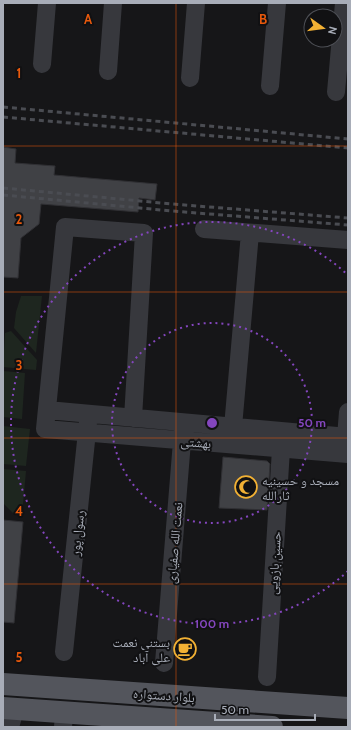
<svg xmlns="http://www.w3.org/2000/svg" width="351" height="730" viewBox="0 0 351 730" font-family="Cabin,'Noto Naskh Arabic',sans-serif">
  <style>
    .green { fill: #1e261f }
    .building { fill: #404145; stroke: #303034 }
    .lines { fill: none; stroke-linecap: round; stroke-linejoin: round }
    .minor { stroke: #37383d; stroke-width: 18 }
    .major { stroke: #53555c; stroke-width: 22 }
    .rail { stroke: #4a4c52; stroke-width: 3; stroke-dasharray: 5 4; stroke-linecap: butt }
    .grid { fill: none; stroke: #e8590c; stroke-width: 1; stroke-opacity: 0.55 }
    .ring { fill: none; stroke: #8446be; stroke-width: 2; stroke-dasharray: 2 4 }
    .labels { text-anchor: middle; stroke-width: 4; stroke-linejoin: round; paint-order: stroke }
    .street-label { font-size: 13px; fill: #a8adb8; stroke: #111113 }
    .poi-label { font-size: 13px; fill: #a8adb8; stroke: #111113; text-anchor: start }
    .grid-label { font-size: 13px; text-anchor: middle; font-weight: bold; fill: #e8590c; stroke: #111113; stroke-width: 4; stroke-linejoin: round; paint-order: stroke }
    .centre { fill: #8446be; stroke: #111113; stroke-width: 2 }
    .ring-label { font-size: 12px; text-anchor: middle; font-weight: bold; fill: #8446be; stroke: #111113; stroke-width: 4; stroke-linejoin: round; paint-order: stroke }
  </style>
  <rect width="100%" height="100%" fill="#161618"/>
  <path class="green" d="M 21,296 L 42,296 L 36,353 L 14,328 L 16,312 Z
    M 11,331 L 37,360 L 36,370 L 3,367 L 5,333 Z
    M 3,371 L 25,373 L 22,419 L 3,417 Z
    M 3,426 L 30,429 L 26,466 L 3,464 Z
    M 3,469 L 26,471 L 22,515 L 15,515 L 3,503 Z"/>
  <path class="building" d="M 3,147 L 16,149 L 15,163 L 55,166 L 54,175 L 157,184 L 155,200 L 139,198 L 138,212 L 41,204 L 39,224 L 21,238 L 18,278 L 3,277 Z
    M 223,457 L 267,461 L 270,464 L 267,510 L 219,508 Z
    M 3,520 L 23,522 L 14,623 L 3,622 Z"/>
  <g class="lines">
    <path class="minor" d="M 42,64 L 47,3
      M 108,71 L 113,3
      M 190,78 L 196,3
      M 270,86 L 277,3
      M 336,92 L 344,3
      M 204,229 L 348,240
      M 47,410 L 348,437
      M 133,418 L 144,233 L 65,227 L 45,429 L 348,454
      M 233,427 L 250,233
      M 346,437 L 348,412
      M 64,652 L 88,422
      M 164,663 L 183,429
      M 267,677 L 281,449
      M 10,727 L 15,709
      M 63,727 L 64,713"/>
    <path class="major" d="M 3,684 L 348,708
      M 3,708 L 272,727"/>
    <path class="rail" d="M 3,107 L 348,139
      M 3,117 L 348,148
      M 3,188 L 172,204 L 348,218
      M 3,195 L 172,211 L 348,225"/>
  </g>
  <path class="grid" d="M 176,3 L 176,727M 3,146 L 348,146M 3,292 L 348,292M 3,438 L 348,438M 3,584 L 348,584"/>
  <g class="ring">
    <circle cx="212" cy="423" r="100"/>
    <path d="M348 571A201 201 0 1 1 348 275"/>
  </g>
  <defs>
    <g id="mosque-ring" transform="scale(1.15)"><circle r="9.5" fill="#111113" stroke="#f2b134" stroke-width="1.5"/><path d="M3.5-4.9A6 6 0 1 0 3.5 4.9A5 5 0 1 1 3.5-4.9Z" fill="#f2b134"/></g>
    <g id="cafe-ring" transform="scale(1.15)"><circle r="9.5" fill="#111113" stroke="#f2b134" stroke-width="1.5"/><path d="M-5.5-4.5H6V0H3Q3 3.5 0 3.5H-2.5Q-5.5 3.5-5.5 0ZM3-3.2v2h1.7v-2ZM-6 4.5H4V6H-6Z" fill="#f2b134"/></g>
  </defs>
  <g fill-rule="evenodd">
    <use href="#mosque-ring" x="246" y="487"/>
    <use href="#cafe-ring" x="185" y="649"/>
  </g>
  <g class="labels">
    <g class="street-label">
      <text transform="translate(196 442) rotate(5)" y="5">بهشتی</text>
      <text transform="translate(77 533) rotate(-84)" y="5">رسول پور</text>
      <text transform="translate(174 543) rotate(-85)" y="5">نعمت الله صفیاری</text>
      <text transform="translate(274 563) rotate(-86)" y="5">حسین بازویی</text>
      <text transform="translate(164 695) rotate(4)" y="5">بلوار دستواره</text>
    </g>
    <g class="poi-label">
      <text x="262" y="485">مسجد و حسینیه<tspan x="262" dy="15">ثارالله</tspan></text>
      <text x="170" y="647" text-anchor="end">بستنی نعمت<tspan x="170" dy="15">علی آباد</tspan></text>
    </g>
  </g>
  <g class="grid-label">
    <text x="88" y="24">A</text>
    <text x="263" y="24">B</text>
    <text x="19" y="78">1</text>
    <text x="19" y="224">2</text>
    <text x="19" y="370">3</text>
    <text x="19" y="516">4</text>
    <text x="19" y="662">5</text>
  </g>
  <circle cx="212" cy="423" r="6" class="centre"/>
  <g class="ring-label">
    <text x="312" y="427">50 m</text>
    <text x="212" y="628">100 m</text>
  </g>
  <rect width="351" height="730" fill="none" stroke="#a8adb8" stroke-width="8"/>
  <g transform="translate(323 28) rotate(104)"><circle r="19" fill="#111113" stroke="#4d4f55"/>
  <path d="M0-3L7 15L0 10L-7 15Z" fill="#f2b134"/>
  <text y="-6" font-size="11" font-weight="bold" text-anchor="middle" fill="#a8adb8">N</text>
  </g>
  <path d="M215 714v6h100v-6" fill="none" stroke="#a8adb8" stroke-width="2"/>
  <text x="221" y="714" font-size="12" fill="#a8adb8" stroke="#111113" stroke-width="3" paint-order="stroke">50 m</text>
</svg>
